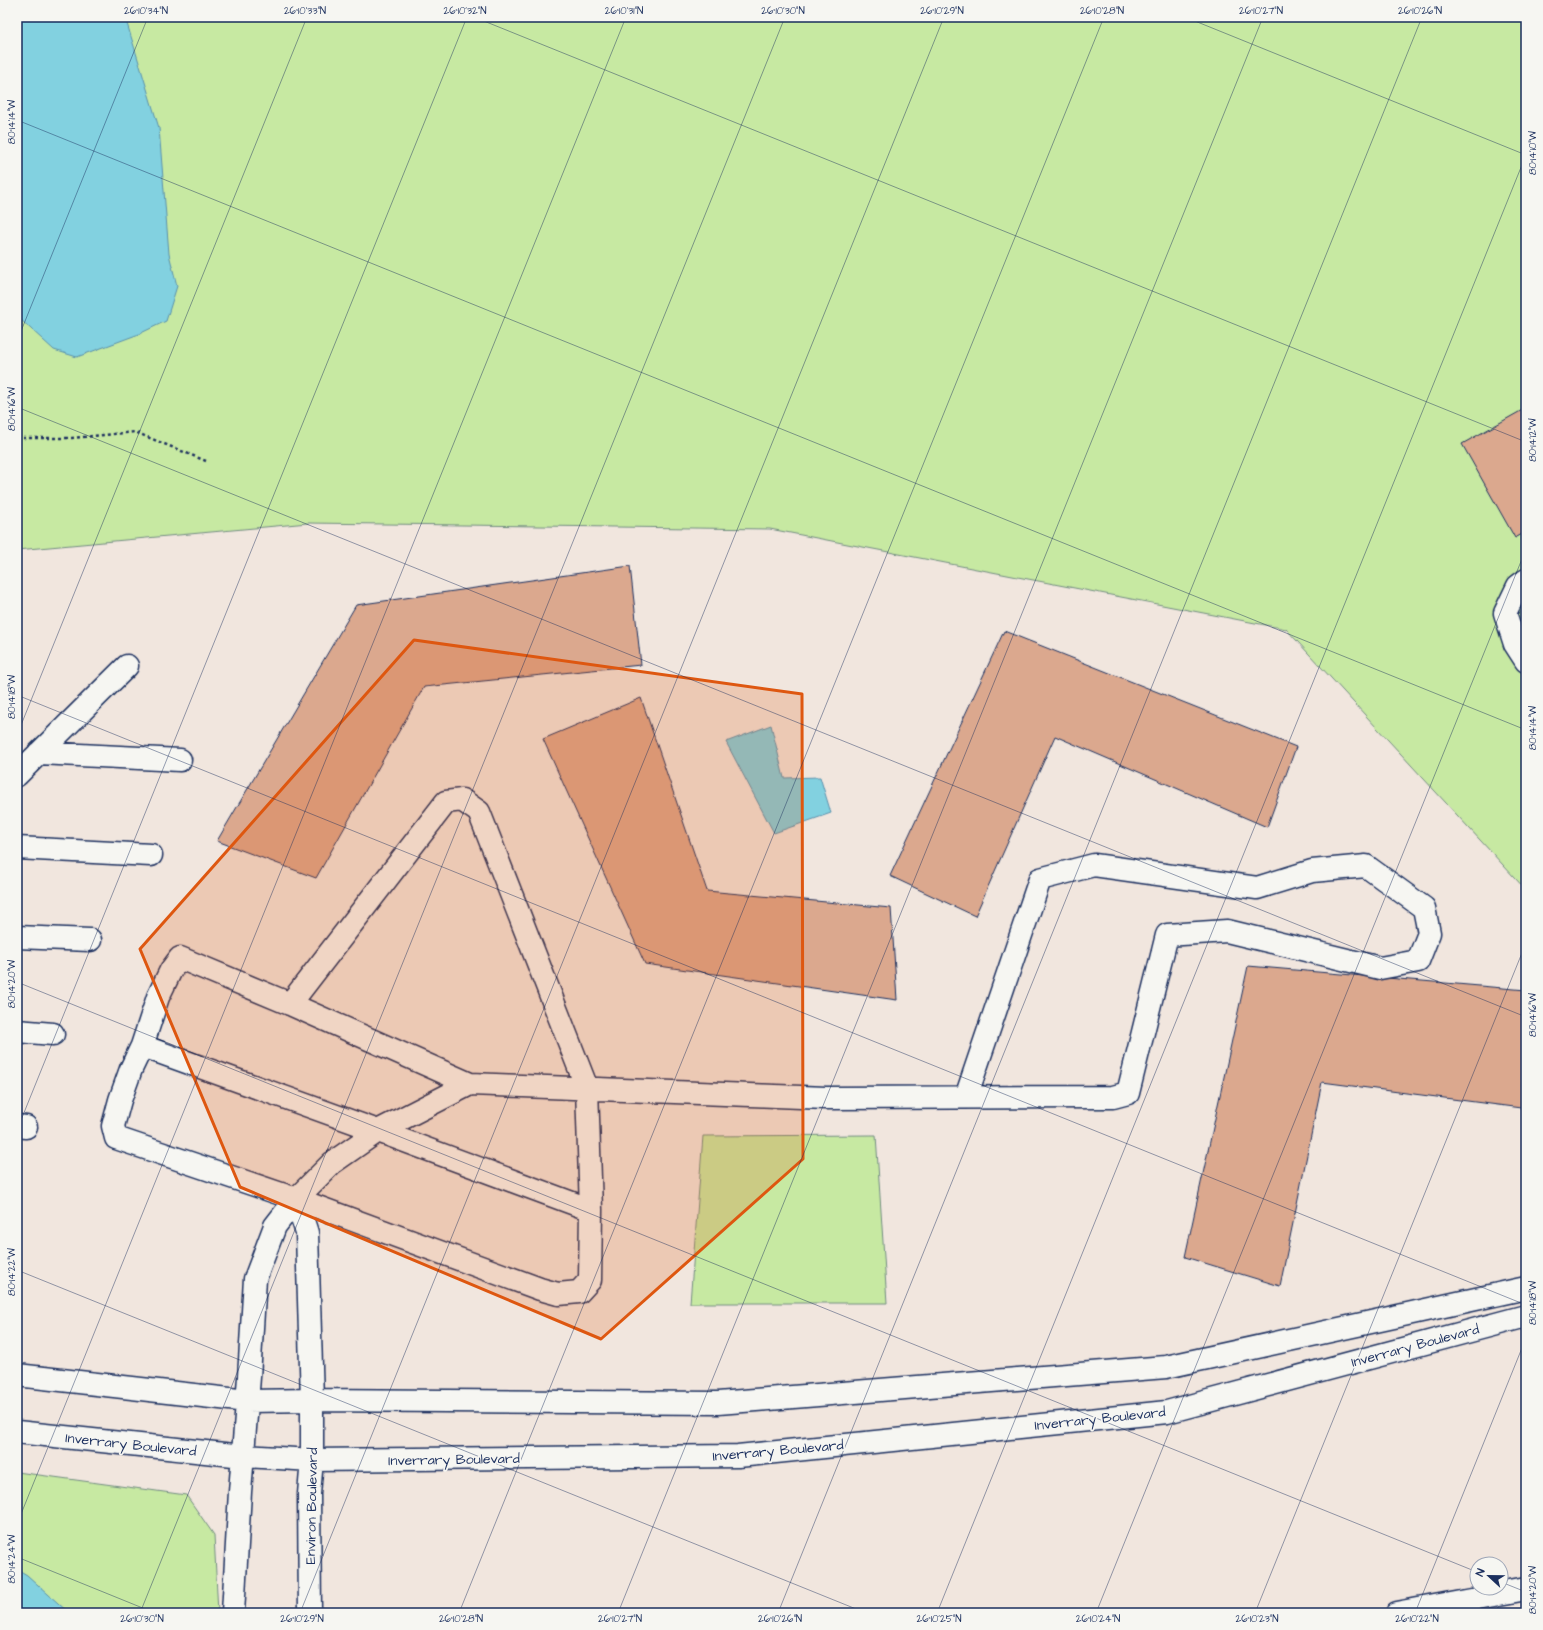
<svg xmlns="http://www.w3.org/2000/svg" width="1543" height="1630" viewBox="0 0 1543 1630" font-family="'Architects Daughter',sans-serif">
  <style>
    .green { fill: #c7e9a2; stroke: #718c80 }
    .water { fill: #82d1e0; stroke: #5990ac }
    .building { fill: #dba88e; stroke: #1b2f5e }
    .lines { fill: none; stroke-linecap: round; stroke-linejoin: round }
    .minor-casing { stroke: #1b2f5e; stroke-width: 25 }
    .path { stroke: #1b2f5e; stroke-width: 2.5; stroke-dasharray: 3 3; stroke-linecap: butt }
    .minor { stroke: #f6f6f2; stroke-width: 22 }
    .marked { fill: #de5710; fill-opacity: 0.2; stroke: #de5710; stroke-width: 3; stroke-linejoin: round }
    .ticks { fill: none; stroke: #1b2f5e; stroke-width: 1; stroke-opacity: 0.45 }
    .labels { text-anchor: middle; stroke-width: 3.5; stroke-linejoin: round; paint-order: stroke }
    .street-label { font-size: 14px; fill: #1b2f5e; stroke: #f6f6f2 }
    .neatline { fill: none; stroke: #1b2f5e; stroke-width: 1.5 }
    .ticks-label { font-size: 10px; text-anchor: middle; fill: #1b2f5e }
  </style>
  <rect width="100%" height="100%" fill="#f1e6de"/>
  <filter id="ink" filterUnits="userSpaceOnUse"><feTurbulence type="fractalNoise" baseFrequency=".025" numOctaves="2"/><feDisplacementMap in="SourceGraphic" scale="8" xChannelSelector="R" yChannelSelector="G"/><feConvolveMatrix kernelMatrix="1 2 1 2 8 2 1 2 1" color-interpolation-filters="sRGB"/></filter>
  <g filter="url(#ink)">
    <path class="green" d="M 17,17 L 1526,17 L 1526,890 L 1286,629 L 770,529 L 308,523 L 17,550 Z
      M 876,1135 L 887,1303 L 690,1303 L 703,1136 Z
      M 17,1472 L 186,1495 L 214,1535 L 218,1613 L 17,1613 Z"/>
    <path class="water" d="M 17,17 L 125,17 L 159,128 L 169,254 L 177,286 L 166,321 L 139,334 L 77,357 L 54,350 L 20,319 L 17,306 Z
      M 771,725 L 784,778 L 820,777 L 831,813 L 774,833 L 726,742 Z
      M 17,1569 L 27,1575 L 69,1613 L 17,1613 Z"/>
    <path class="building" d="M 1526,408 L 1526,532 L 1515,538 L 1462,444 Z
      M 630,566 L 641,665 L 424,687 L 316,878 L 217,841 L 356,605 Z
      M 1004,631 L 1296,747 L 1267,827 L 1055,736 L 975,916 L 890,876 Z
      M 641,698 L 707,891 L 891,908 L 897,1000 L 645,964 L 543,739 Z
      M 1248,966 L 1526,990 L 1526,1018 L 1521,1108 L 1322,1082 L 1280,1286 L 1185,1257 Z"/>
    <g class="lines">
      <g class="minor-casing">
        <path id="minor" d="M 1526,580 L 1518,586 L 1505,613 L 1515,644 L 1526,661
          M 39,753 L 180,760
          M 17,775 L 127,666
          M 17,848 L 151,855
          M 17,937 L 90,940
          M 17,1031 L 53,1034
          M 142,1046 L 378,1131 L 591,1210
          M 470,1084 L 826,1098 L 1113,1097 L 1128,1093 L 1167,935 L 1227,931 L 1380,968 L 1418,961 L 1429,933 L 1424,908 L 1366,866 L 1312,871 L 1257,888 L 1094,865 L 1040,879 L 966,1097
          M 17,1126 L 26,1127
          M 296,1199 L 307,1233 L 312,1400 L 312,1460 L 309,1494 L 310,1613
          M 17,1375 L 247,1401 L 312,1400 L 718,1403 L 1166,1367 L 1526,1288
          M 17,1432 L 243,1456 L 312,1460 L 738,1456 L 1167,1412 L 1526,1316
          M 233,1613 L 240,1492 L 249,1377 L 255,1279 L 275,1226 L 296,1199 L 332,1163 L 378,1131 L 470,1084 L 290,1004 L 180,958 L 171,970 L 158,997 L 142,1046 L 131,1069 L 120,1100 L 113,1126 L 116,1138 L 296,1199 L 540,1289 L 558,1294 L 579,1292 L 590,1280 L 591,1210 L 587,1088 L 479,812 L 462,800 L 446,802 L 290,1004
          M 1397,1613 L 1526,1589"/>
      </g>
      <path class="path" d="M 17,438 L 72,438 L 135,432 L 206,461"/>
      <use href="#minor" class="minor"/>
    </g>
  </g>
  <path class="marked" d="M 414,640 L 802,694 L 803,1159 L 601,1339 L 240,1187 L 140,949 Z"/>
  <path class="ticks" d="M 474,17 L 1526,442M 1185,17 L 1526,155M 17,120 L 1526,730M 17,341 L 148,17M 17,407 L 1526,1017M 17,695 L 1526,1305M 17,735 L 307,17M 17,982 L 1477,1572M 17,1130 L 467,17M 17,1270 L 866,1613M 17,1524 L 626,17M 17,1557 L 155,1613M 1501,1582 L 1526,1592M 140,1613 L 785,17M 300,1613 L 944,17M 459,1613 L 1104,17M 618,1613 L 1263,17M 778,1613 L 1422,17M 937,1613 L 1526,155M 1096,1613 L 1526,549M 1255,1613 L 1526,943M 1415,1613 L 1526,1338"/>
  <g class="labels">
    <g class="street-label">
      <text transform="translate(1415 1345) rotate(-15)" y="5">Inverrary Boulevard</text>
      <text transform="translate(1100 1418) rotate(-6)" y="5">Inverrary Boulevard</text>
      <text transform="translate(131 1444) rotate(6)" y="5">Inverrary Boulevard</text>
      <text transform="translate(778 1450) rotate(-5)" y="5">Inverrary Boulevard</text>
      <text transform="translate(454 1459) rotate(-1)" y="5">Inverrary Boulevard</text>
      <text transform="translate(311 1506) rotate(-89)" y="5">Environ Boulevard</text>
    </g>
  </g>
  <rect width="1543" height="1630" fill="none" stroke="#f6f6f2" stroke-width="44"/>
  <g transform="translate(1489 1576) rotate(292)"><circle r="19" fill="#f6f6f2" stroke="#9ea6b7"/>
  <path d="M0-3L7 15L0 10L-7 15Z" fill="#1b2f5e"/>
  <text y="-6" font-size="11" font-weight="bold" text-anchor="middle" fill="#1b2f5e">N</text>
  </g>
  <rect x="22" y="22" width="1499" height="1586" class="neatline"/>
  <g class="ticks-label">
    <text x="146" y="14">26°10'34"N</text>
    <text x="305" y="14">26°10'33"N</text>
    <text x="465" y="14">26°10'32"N</text>
    <text x="624" y="14">26°10'31"N</text>
    <text x="783" y="14">26°10'30"N</text>
    <text x="942" y="14">26°10'29"N</text>
    <text x="1102" y="14">26°10'28"N</text>
    <text x="1261" y="14">26°10'27"N</text>
    <text x="1420" y="14">26°10'26"N</text>
    <text transform="translate(11 122) rotate(-90)" y="4">80°14'14"W</text>
    <text transform="translate(1532 153) rotate(-90)" y="4">80°14'10"W</text>
    <text transform="translate(11 409) rotate(-90)" y="4">80°14'16"W</text>
    <text transform="translate(1532 440) rotate(-90)" y="4">80°14'12"W</text>
    <text transform="translate(11 697) rotate(-90)" y="4">80°14'18"W</text>
    <text transform="translate(1532 728) rotate(-90)" y="4">80°14'14"W</text>
    <text transform="translate(11 984) rotate(-90)" y="4">80°14'20"W</text>
    <text transform="translate(1532 1015) rotate(-90)" y="4">80°14'16"W</text>
    <text transform="translate(11 1272) rotate(-90)" y="4">80°14'22"W</text>
    <text transform="translate(1532 1303) rotate(-90)" y="4">80°14'18"W</text>
    <text transform="translate(11 1559) rotate(-90)" y="4">80°14'24"W</text>
    <text transform="translate(1532 1590) rotate(-90)" y="4">80°14'20"W</text>
    <text x="142" y="1622">26°10'30"N</text>
    <text x="302" y="1622">26°10'29"N</text>
    <text x="461" y="1622">26°10'28"N</text>
    <text x="620" y="1622">26°10'27"N</text>
    <text x="780" y="1622">26°10'26"N</text>
    <text x="939" y="1622">26°10'25"N</text>
    <text x="1098" y="1622">26°10'24"N</text>
    <text x="1257" y="1622">26°10'23"N</text>
    <text x="1417" y="1622">26°10'22"N</text>
  </g>
</svg>
